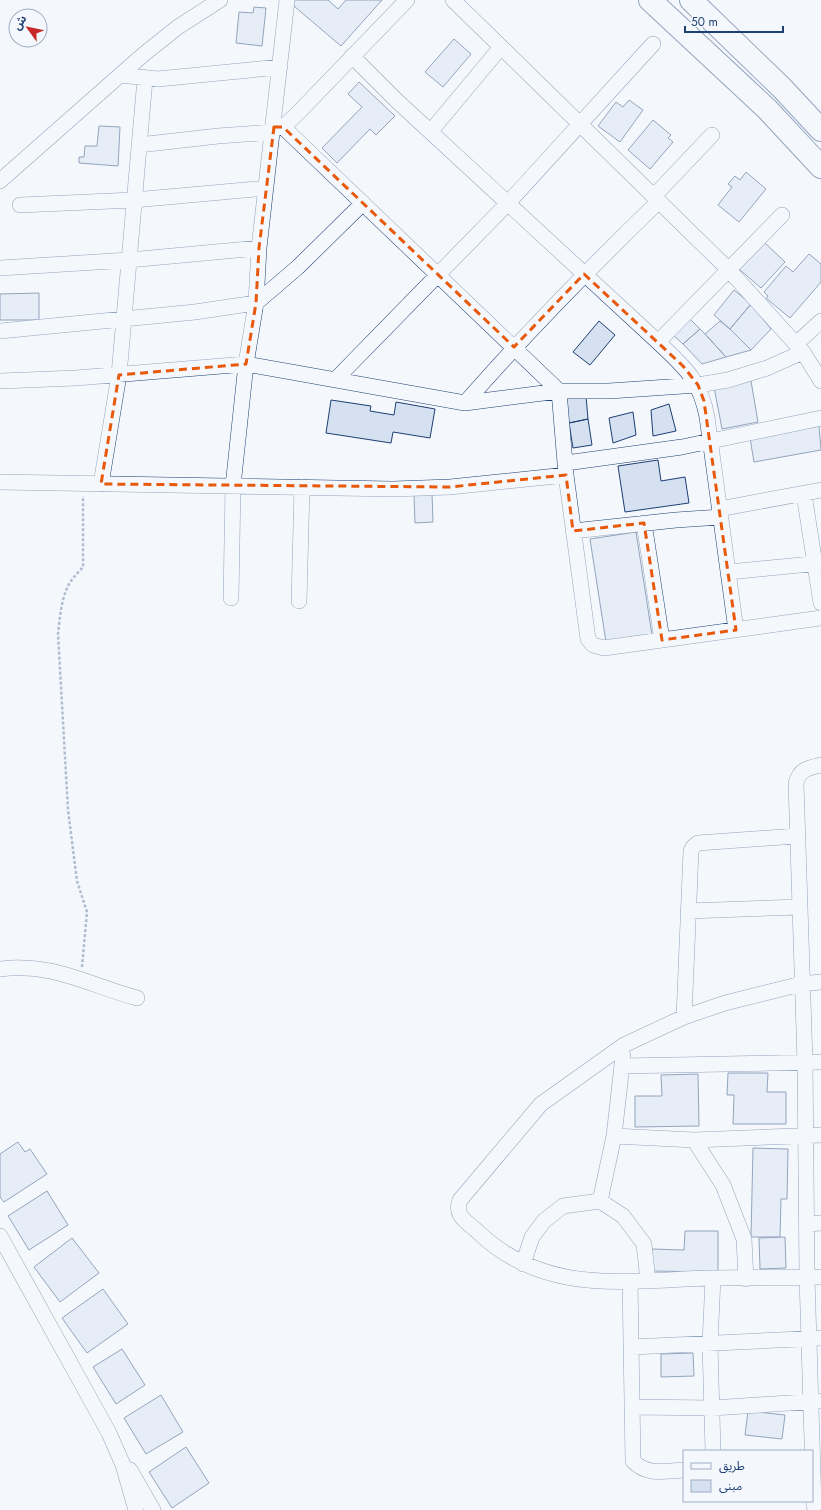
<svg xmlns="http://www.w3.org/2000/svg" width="821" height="1510" viewBox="0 0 821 1510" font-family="Jost,'Noto Sans Arabic',sans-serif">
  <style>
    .building { fill: #d5e0f0; stroke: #1d3f73 }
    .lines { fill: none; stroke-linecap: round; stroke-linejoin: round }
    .minor-casing { stroke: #1d3f73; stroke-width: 16 }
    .highway-casing { stroke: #1d3f73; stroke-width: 24 }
    .path { stroke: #5e769c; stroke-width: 2.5; stroke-dasharray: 3 2; stroke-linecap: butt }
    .minor { stroke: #f4f7fb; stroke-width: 15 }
    .highway { stroke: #f4f7fb; stroke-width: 22 }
    .marked { fill: none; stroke: #e8590c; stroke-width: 3; stroke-dasharray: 8 5; stroke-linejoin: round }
  </style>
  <rect width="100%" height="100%" fill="#f4f7fb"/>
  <path class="building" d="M 289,0 L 328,0 L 338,9 L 346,0 L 382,0 L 341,46 L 288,1 Z
    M 254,7 L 266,8 L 262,46 L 236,43 L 239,12 L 253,13 Z
    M 454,39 L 471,54 L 443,87 L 425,72 Z
    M 359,82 L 395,116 L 376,135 L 370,129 L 337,163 L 322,148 L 362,107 L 348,94 Z
    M 629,100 L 643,110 L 620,142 L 598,126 L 616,102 L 623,107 Z
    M 653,120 L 671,135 L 668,138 L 673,142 L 650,169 L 628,150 Z
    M 99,126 L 120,127 L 118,166 L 79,163 L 79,157 L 84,157 L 85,146 L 97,146 Z
    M 746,172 L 766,189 L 739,222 L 718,205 L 732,187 L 728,184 L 735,176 L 740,180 Z
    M 764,242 L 785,262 L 761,288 L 739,269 Z
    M 809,254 L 821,264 L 821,282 L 790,318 L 766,298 L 768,296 L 764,292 L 786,266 L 793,272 Z
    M 734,290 L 751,304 L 730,329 L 714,315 Z
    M 39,293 L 39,320 L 0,320 L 0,294 Z
    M 751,304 L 771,329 L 751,350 L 730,329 Z
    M 689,318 L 700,329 L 683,344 L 672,334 Z
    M 599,321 L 615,335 L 590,365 L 573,352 Z
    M 720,321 L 730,329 L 751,350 L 726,357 L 705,334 Z
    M 700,329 L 705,334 L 726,357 L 702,364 L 683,344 Z
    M 751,381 L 758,422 L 722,429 L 714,387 Z
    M 565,396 L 586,396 L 588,419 L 569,423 Z
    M 331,400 L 371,406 L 370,411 L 394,415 L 396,402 L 435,409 L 430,438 L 393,432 L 391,443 L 326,433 Z
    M 669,404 L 676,431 L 653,436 L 651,410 Z
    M 633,412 L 636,435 L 613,443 L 609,418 Z
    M 588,419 L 592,445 L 573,448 L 569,423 Z
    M 819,426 L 821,450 L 754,462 L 750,438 Z
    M 658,460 L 661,481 L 685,477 L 689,503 L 625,512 L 618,466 Z
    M 432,493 L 433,522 L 415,523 L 414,494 Z
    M 636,532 L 652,635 L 606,642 L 590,539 Z
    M 728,1073 L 768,1073 L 767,1092 L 786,1092 L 786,1124 L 733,1124 L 734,1095 L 727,1095 Z
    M 698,1074 L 699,1126 L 635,1127 L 635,1096 L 662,1096 L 661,1075 Z
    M 18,1142 L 25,1152 L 30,1149 L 47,1174 L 4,1202 L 0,1197 L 0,1154 Z
    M 753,1148 L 788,1149 L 787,1199 L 781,1199 L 780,1237 L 751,1237 Z
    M 47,1191 L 68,1225 L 29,1250 L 8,1216 Z
    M 685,1231 L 718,1231 L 718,1272 L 652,1271 L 652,1249 L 684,1250 Z
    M 785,1237 L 786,1268 L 760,1269 L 759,1238 Z
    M 72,1238 L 99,1273 L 60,1302 L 34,1267 Z
    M 103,1289 L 128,1324 L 87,1353 L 62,1318 Z
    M 122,1349 L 145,1385 L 116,1404 L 93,1367 Z
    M 693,1353 L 694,1376 L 661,1377 L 661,1354 Z
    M 161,1395 L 183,1432 L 146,1454 L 124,1418 Z
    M 748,1411 L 785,1415 L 782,1439 L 745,1435 Z
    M 186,1447 L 209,1483 L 172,1508 L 149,1472 Z"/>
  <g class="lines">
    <g class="minor-casing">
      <path id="minor" d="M 453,0 L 728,269 L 803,352 L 821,381
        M 352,56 L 396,100 L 658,342 C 684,367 700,379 707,417 L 736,630
        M 120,75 L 158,79 L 280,67
        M 274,127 L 283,127 L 298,113 L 407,0
        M 283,127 L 559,391 L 566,475 L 588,639 L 593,645 L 604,648 L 821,618
        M 431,131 L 501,47
        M 139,145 L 218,136 L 273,132
        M 0,181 L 144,54 L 178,27 L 220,0
        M 654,196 L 712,135
        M 20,205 L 134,200 L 266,188
        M 0,268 L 129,260 L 259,248
        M 0,331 L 195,312 L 256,303 L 298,267 L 363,203
        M 658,342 L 782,215
        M 796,344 L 821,321
        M 335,380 L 508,203 L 653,44
        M 0,381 L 76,378 L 246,364 L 465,403 L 559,391 L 609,391 L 698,385 L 728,380 L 767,368 L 803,352
        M 465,403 C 527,332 592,266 659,201
        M 566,463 L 682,447 L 821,418
        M 0,482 L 393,489 L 450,487 L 566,475
        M 101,484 L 119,375 L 145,79
        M 804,494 L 821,603
        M 719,509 L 821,490
        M 644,523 L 662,640
        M 573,531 L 676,520 L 721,517
        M 729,572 L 821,563
        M 231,598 L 233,486 L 246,364 L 256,303 L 259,248 L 287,0
        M 299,601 L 302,487
        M 688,911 L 800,907
        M 0,969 C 53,962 88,985 137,998
        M 821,982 L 801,984 L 725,1003 L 684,1017 L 624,1045 L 541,1104 L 460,1200 C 454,1216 466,1221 477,1231 C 545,1297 626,1280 712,1278 C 748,1277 785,1278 821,1277
        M 684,1017 L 691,851 L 693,847 L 698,843 L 797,836
        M 622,1066 L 821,1062
        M 614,1136 L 694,1140 L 821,1135
        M 694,1140 L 723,1185 L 744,1239 L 746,1279
        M 600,1201 L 614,1136 L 623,1056
        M 807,1224 L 821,1223
        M 0,1236 L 109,1433 L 123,1465 L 136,1510
        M 523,1264 L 532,1237 L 544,1221 L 563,1206 L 600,1201 L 623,1216 L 644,1244 L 648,1281
        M 713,1278 L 710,1344 L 713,1451
        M 630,1281 L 633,1461 C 647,1476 665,1471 684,1470
        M 632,1347 L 821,1338
        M 633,1407 L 712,1408 L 820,1401
        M 130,1470 L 153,1510
        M 814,1506 L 807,1277 L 805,1062 L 796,783 C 800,769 808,768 821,765"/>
    </g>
    <g class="highway-casing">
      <path id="highway" d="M 650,0 L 767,109 L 821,167
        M 691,0 L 782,88 L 821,130"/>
    </g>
    <path class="path" d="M 82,967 L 87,912 L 77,881 L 68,810 L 58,634 C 60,617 61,596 71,581 C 74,576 79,572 83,567 L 83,496"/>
    <use href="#minor" class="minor"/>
    <use href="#highway" class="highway"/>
  </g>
  <path d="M0 0H821V1510H0ZM 274,127 L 283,127 L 514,347 L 584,274 L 683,366 L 698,385 L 704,401 L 736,630 L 662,640 L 644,523 L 573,531 L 566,475 L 450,487 L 101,484 L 119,375 L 246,364 L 256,303 L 259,248 Z" fill="#f4f7fb" fill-opacity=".55" fill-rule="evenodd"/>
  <path class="marked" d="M 274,127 L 283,127 L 514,347 L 584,274 L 683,366 L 698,385 L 704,401 L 736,630 L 662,640 L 644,523 L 573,531 L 566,475 L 450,487 L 101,484 L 119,375 L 246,364 L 256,303 L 259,248 Z"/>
  <rect x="683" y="1450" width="130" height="52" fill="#f4f7fb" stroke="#9eadc5"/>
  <rect x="691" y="1463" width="20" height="6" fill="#f4f7fb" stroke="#9eadc5"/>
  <text x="719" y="1470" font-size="12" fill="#1d3f73">طريق</text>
  <rect x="691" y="1480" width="20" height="12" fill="#d5e0f0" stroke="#9eadc5"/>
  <text x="719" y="1490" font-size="12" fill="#1d3f73">مبنى</text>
  <g transform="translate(28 28) rotate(303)"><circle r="19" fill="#f4f7fb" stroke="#9eadc5"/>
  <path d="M0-3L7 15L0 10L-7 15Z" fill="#c62828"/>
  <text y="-6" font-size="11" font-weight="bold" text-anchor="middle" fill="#1d3f73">ش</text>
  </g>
  <path d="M685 26v6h98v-6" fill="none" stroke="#1d3f73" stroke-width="2"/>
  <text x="691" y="26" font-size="12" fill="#1d3f73" stroke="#f4f7fb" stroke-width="3" paint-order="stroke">50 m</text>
</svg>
